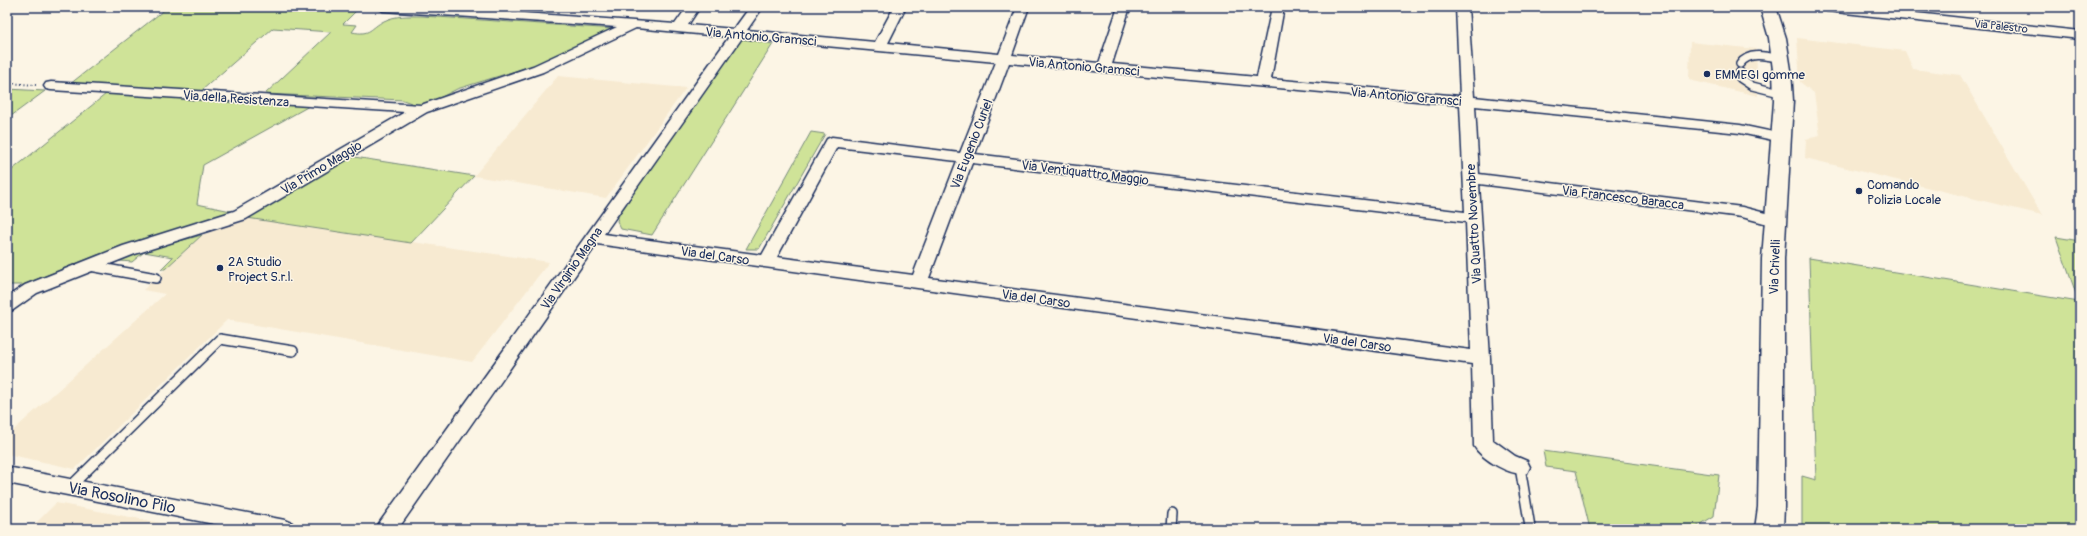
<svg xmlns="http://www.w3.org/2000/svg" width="2087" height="536" viewBox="0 0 2087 536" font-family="Pangolin,sans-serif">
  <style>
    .built { fill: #f7ead1 }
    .green { fill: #cfe398; stroke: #75897b }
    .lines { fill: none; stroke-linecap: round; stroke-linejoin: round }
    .lane-far1-casing { stroke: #1b2f5e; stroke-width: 10 }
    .lane-casing { stroke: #1b2f5e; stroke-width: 12 }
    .street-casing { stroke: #1b2f5e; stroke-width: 3 }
    .secondary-casing { stroke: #1b2f5e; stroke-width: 3 }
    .path { stroke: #1b2f5e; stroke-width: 2; stroke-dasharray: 1 2.5; stroke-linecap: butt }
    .lane-far1 { stroke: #fcf5e5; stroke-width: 7 }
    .lane { stroke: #fcf5e5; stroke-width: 9 }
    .street { fill: #fcf5e5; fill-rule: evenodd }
    .secondary { fill: #fcf5e5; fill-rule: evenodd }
    .poi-dot { fill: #1b2f5e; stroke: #fcf5e5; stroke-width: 1.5 }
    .labels { text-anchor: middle; stroke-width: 3; stroke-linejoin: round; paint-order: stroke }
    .far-street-label { font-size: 11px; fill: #1b2f5e; stroke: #fcf5e5 }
    .street-label { font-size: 13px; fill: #1b2f5e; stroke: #fcf5e5 }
    .poi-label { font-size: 13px; fill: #1b2f5e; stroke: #fcf5e5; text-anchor: start }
    .near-street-label { font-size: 16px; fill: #1b2f5e; stroke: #fcf5e5 }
  </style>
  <rect width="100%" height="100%" fill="#fcf5e5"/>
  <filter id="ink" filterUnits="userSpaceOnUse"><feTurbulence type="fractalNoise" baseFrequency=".025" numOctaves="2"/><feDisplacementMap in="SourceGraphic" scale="8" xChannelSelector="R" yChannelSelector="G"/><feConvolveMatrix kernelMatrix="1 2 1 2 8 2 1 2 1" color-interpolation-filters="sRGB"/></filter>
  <g filter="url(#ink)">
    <path class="built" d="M 1797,38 L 1905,51 L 1913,69 L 1960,75 L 2042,215 L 1805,158 L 1806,139 L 1820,136 L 1814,93 L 1800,82 Z
      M 1690,42 L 1756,49 L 1758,96 L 1689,80 Z
      M 558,76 L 686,88 L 606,198 L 474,176 Z
      M 247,218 L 549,262 L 472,362 L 227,320 L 75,469 L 7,454 L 7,436 L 165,294 L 143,290 L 202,235 Z
      M 56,503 L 193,529 L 30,529 Z"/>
    <path class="green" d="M 168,7 L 360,7 L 343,24 L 357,25 L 352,32 C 371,36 370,28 384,21 C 396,15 408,16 422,16 L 615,29 L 538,64 L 457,89 L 422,107 L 403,100 L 265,94 L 331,32 L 273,28 L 201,91 L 70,84 Z
      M 742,39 L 773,44 L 652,235 L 621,229 L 617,221 L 619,215 L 736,42 Z
      M 7,89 L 45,91 L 7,119 Z
      M 106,94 L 311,105 L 203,165 L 197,204 L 236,212 L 184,231 L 97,255 L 23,285 L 7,285 L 7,174 Z
      M 811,132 L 825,134 L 759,249 L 746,249 Z
      M 348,156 L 474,176 L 411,243 L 247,218 Z
      M 202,235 L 165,269 L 161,269 L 173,257 L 144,252 L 132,262 L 120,261 L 131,254 Z
      M 2056,237 L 2080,241 L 2080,529 L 1802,529 L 1802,476 L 1816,480 L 1809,258 L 2079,302 Z
      M 1543,451 L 1719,475 L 1714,516 L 1693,529 L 1590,529 L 1576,471 L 1546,467 Z"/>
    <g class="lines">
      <g class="lane-far1-casing">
        <path id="lane-far1" d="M 1740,64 C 1749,51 1767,56 1781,59
          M 1740,72 L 1740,78 L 1752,86 L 1784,94"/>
      </g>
      <g class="lane-casing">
        <path id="lane" d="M 90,266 L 156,278
          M 1520,467 L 1530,527 L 1528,529
          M 70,487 L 220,339 L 293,351
          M 1171,529 L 1172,514"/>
      </g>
      <g class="street-casing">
        <path id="street" d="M 377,7 L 440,7 L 675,24 L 687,7 L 700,7 L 688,25 L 734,29 L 750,7 L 763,7 L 747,30 L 875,42 L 894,7 L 906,7 L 888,43 L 999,54 L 1017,7 L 1029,7 L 1012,55 L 1099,63 L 1118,7 L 1130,7 L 1112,64 L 1257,77 L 1272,7 L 1284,7 L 1271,79 L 1460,96 L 1456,7 L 1468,7 L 1474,97 L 1740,125 L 1787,135 L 1789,138 L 1787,141 L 1782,142 L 1740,133 L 1475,106 L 1479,174 L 1742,207 L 1781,217 L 1783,221 L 1781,225 L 1775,226 L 1742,217 L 1479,184 L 1490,358 L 1493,440 L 1515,456 L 1527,461 L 1530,467 L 1527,473 C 1513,478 1481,459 1474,446 L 1472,364 L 597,244 L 398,529 L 375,529 L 729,37 L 636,28 L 543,72 L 427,112 L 246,219 L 135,254 L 37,293 L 13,310 L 7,312 L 7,297 L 25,285 L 123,246 L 234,211 L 405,112 L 51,90 L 46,89 L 44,86 L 46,83 L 51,82 L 421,105 L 533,66 L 617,27 L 383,11 ZM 742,38 L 996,62 L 960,153 L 832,137 L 827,139 L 762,255 L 604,234 ZM 1009,63 L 1460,105 L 1465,212 L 975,154 ZM 837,147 L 957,161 L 913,275 L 777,257 ZM 972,163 L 1466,222 L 1471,350 L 929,278 Z
          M 1821,7 L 1862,7 L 2080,31 L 2080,39 L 1827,11 Z
          M 7,467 L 285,520 L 292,523 L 296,529 L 239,529 L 7,483 Z"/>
      </g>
      <g class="secondary-casing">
        <path id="secondary" d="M 1760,7 L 1776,7 L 1786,38 L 1791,70 L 1793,101 L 1784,259 L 1784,507 L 1783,529 L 1755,529 L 1758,507 L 1762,259 L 1774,101 L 1773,70 L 1769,38 Z"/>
      </g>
      <path class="path" d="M 7,83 L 36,85"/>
      <use href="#lane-far1" class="lane-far1"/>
      <use href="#lane" class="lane"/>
      <use href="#street" class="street"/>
      <use href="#secondary" class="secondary"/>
    </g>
  </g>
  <g class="poi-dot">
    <circle cx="1707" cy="74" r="4"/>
    <circle cx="1859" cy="191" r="4"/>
    <circle cx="220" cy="268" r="4"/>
  </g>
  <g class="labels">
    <g class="far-street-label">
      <text transform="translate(2001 26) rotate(6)" y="4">Via Palestro</text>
    </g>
    <g class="street-label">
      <text transform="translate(761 36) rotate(5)" y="5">Via Antonio Gramsci</text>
      <text transform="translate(1084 66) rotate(5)" y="5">Via Antonio Gramsci</text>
      <text transform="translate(1406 96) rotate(5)" y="5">Via Antonio Gramsci</text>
      <text transform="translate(236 98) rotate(4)" y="5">Via della Resistenza</text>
      <text transform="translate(971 144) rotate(-69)" y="5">Via Eugenio Curiel</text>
      <text transform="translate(321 167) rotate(-31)" y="5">Via Primo Maggio</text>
      <text transform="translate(1085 172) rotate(7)" y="5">Via Ventiquattro Maggio</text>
      <text transform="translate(1623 197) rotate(7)" y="5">Via Francesco Baracca</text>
      <text transform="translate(1473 224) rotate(-93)" y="5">Via Quattro Novembre</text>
      <text transform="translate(715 255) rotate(8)" y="5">Via del Carso</text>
      <text transform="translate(1774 267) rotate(-88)" y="5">Via Crivelli</text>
      <text transform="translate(571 268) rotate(-55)" y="5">Via Virginio Magna</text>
      <text transform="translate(1036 298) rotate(8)" y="5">Via del Carso</text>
      <text transform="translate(1357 342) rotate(8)" y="5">Via del Carso</text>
    </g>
    <g class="poi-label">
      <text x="1715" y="79">EMMEGI gomme</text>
      <text x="1867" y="189">Comando<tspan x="1867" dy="15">Polizia Locale</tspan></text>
      <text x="228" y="266">2A Studio<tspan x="228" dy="15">Project S.r.l.</tspan></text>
    </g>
    <g class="near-street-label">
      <text transform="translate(122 497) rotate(11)" y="6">Via Rosolino Pilo</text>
    </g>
  </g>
  <rect width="2087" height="536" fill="none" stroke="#fcf5e5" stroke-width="24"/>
  <rect x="12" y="12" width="2063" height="512" fill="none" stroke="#1b2f5e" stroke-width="1.5" filter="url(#ink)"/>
</svg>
